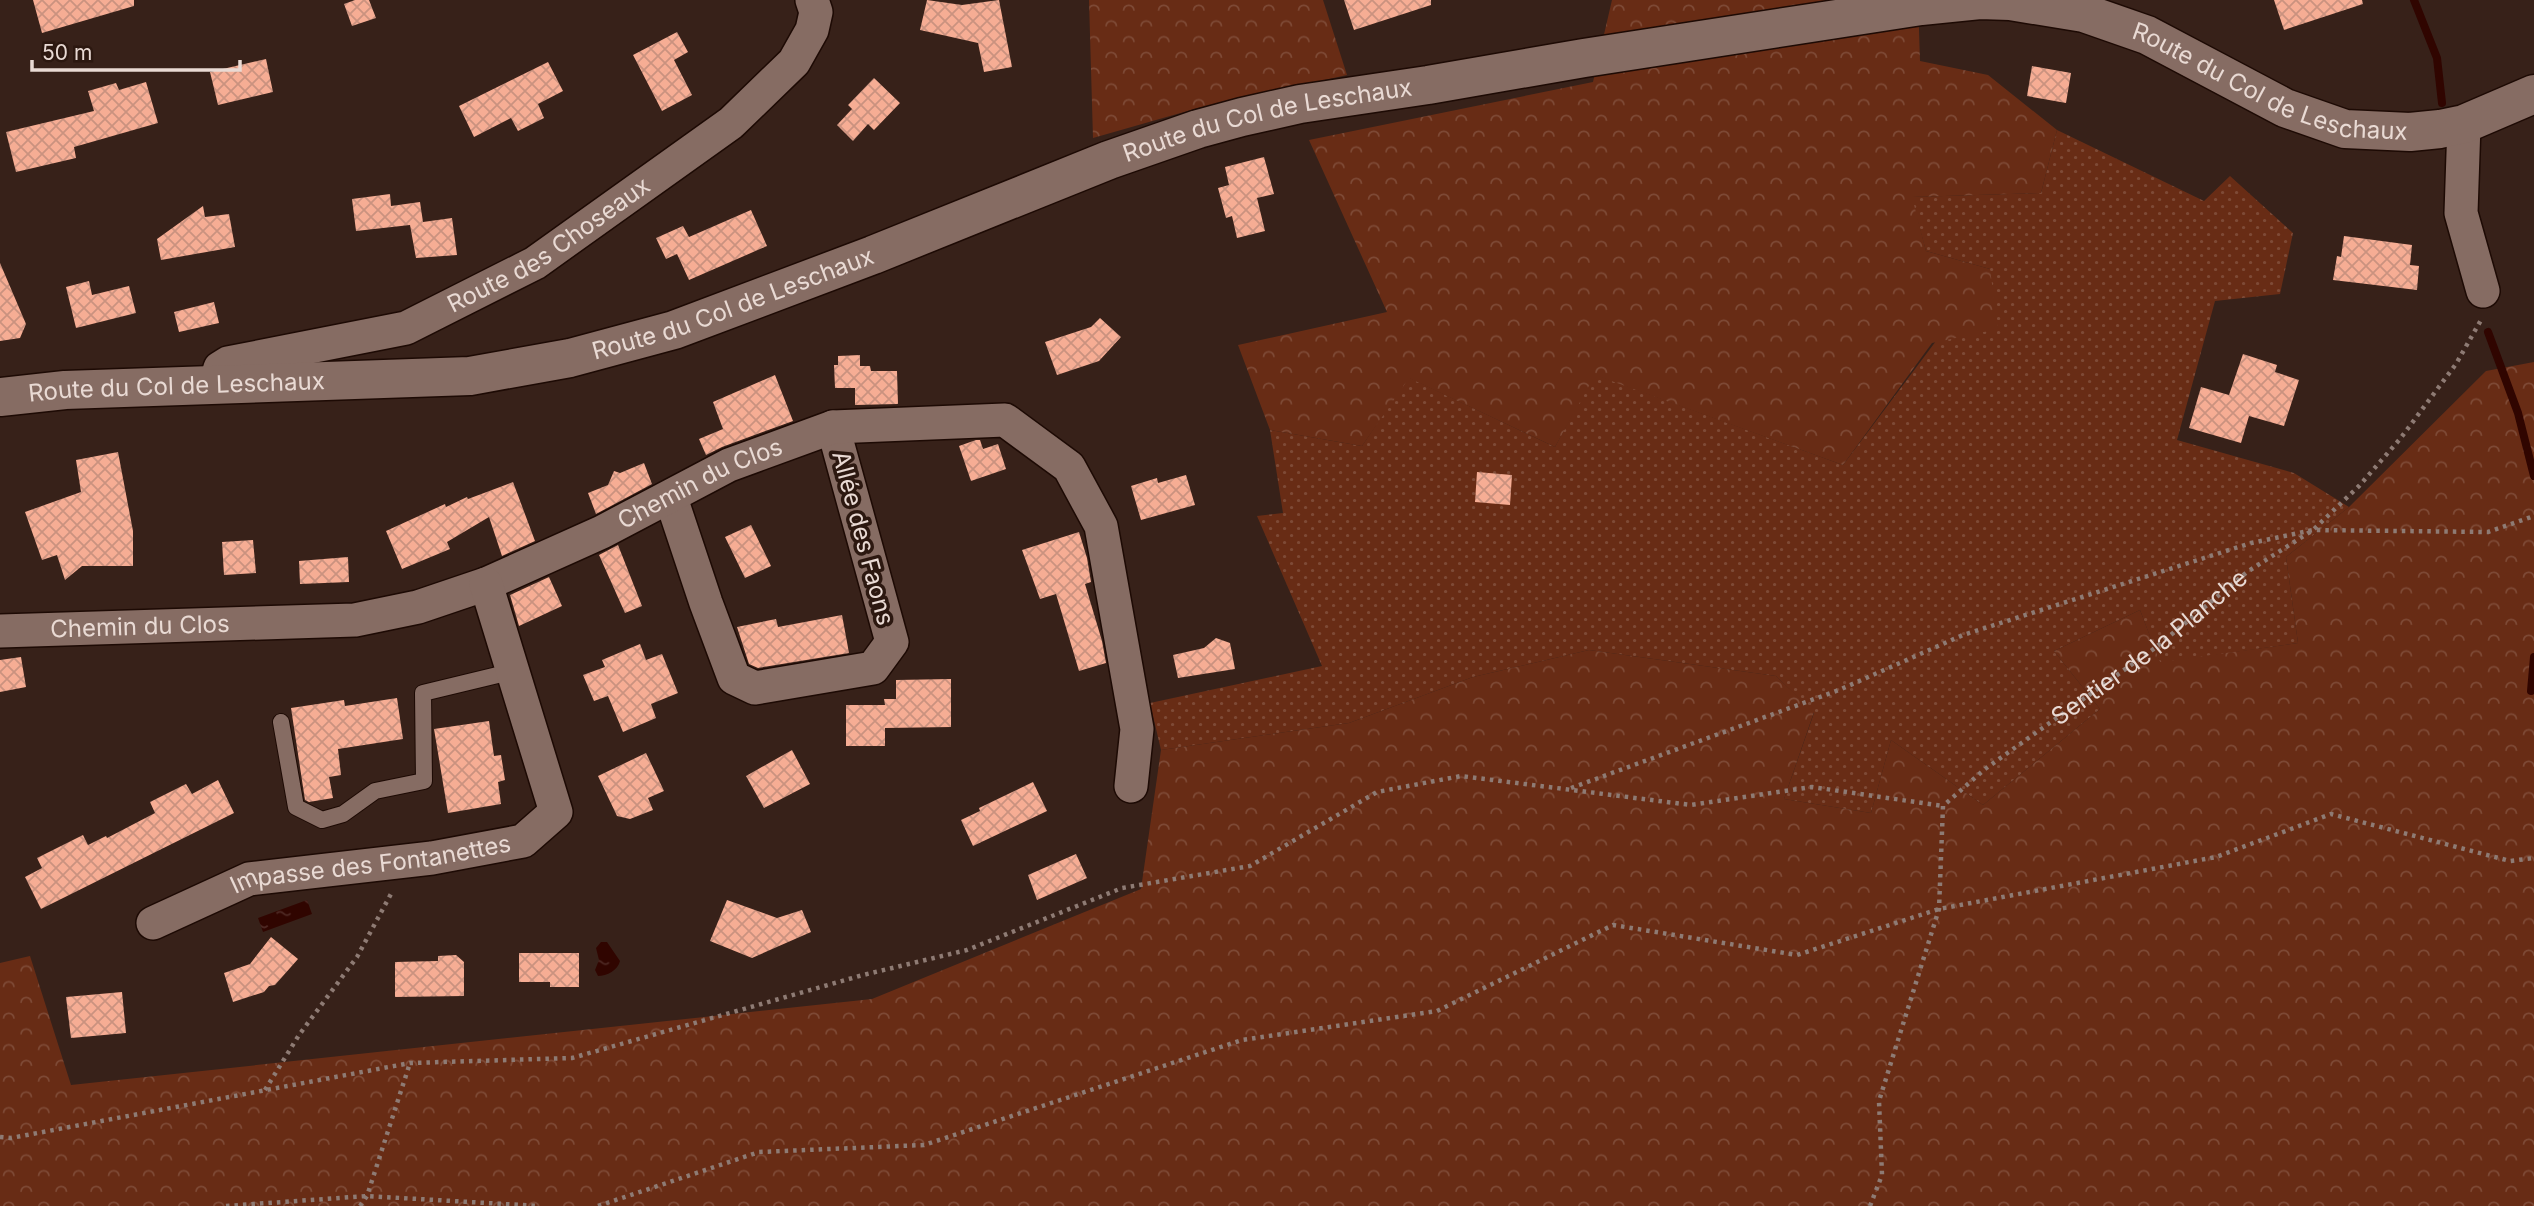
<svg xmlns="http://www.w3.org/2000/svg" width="2534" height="1206" viewBox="0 0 2534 1206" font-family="Inter,sans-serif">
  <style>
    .grass { fill: url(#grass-dots) }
    .forest { fill: url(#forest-crowns) }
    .water { fill: url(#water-ripples) }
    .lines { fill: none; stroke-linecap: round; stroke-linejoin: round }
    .stream { stroke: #300500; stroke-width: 8 }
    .building { fill: url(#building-cross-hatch) }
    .lane-casing { stroke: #1d0a04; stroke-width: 18 }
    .street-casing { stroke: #1d0a04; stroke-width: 36 }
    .secondary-casing { stroke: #1d0a04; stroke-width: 41 }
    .path { stroke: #8e7b74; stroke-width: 4.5; stroke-dasharray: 3.5 5; stroke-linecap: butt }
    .lane { stroke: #866c63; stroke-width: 16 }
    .street { stroke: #866c63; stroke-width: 33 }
    .secondary { stroke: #866c63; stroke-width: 38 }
    .labels { text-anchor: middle; stroke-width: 7; stroke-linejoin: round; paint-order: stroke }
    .street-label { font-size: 24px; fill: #e9dad4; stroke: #2c1810 }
  </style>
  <defs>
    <pattern id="grass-dots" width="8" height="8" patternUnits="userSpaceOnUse" patternTransform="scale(1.75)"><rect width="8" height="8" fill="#682c15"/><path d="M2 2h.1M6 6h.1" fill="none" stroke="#7e4a36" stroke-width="1.8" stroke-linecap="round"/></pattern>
    <pattern id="forest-crowns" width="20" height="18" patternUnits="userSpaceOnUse" patternTransform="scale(1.75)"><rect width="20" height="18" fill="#682c15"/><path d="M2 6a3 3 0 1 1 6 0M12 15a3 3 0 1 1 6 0" fill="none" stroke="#7e4a36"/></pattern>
    <pattern id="water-ripples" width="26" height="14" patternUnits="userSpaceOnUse" patternTransform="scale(1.75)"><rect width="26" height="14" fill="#300500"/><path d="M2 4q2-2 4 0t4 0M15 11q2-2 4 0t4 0" fill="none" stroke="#4e2924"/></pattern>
    <pattern id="building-cross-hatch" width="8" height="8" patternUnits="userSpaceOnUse" patternTransform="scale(1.75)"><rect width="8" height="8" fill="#f6ad94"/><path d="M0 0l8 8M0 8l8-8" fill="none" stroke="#ca927f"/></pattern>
  </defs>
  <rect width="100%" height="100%" fill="#372119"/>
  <path class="grass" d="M 2057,130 L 2204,201 L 2230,176 L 2293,233 L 2280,294 L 2215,301 L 2177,440 L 2294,473 L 2349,507 L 2286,557 L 2298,643 L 2160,663 L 2140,610 L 2054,651 L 2100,709 L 1983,805 L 1891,740 L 1871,813 L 1784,799 L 1814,713 L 1776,676 L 1589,650 L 1473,677 L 1349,723 L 1161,750 L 1150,703 L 1322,666 L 1257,516 L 1283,513 L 1270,430 L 1362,446 L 1408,377 L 1555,447 L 1594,374 L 1843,465 L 1990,269 L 1926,251 L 1911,197 L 2041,193 Z"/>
  <path class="forest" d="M 1089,0 L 1323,0 L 1347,75 L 1198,108 L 1093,138 Z
    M 1612,0 L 1918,0 L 1920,61 L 1988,75 L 2057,130 L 2041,193 L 1912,197 L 1926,251 L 1990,269 L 1998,329 L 1932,343 L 1843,465 L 1595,375 L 1555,447 L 1409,378 L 1362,446 L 1270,430 L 1238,345 L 1387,312 L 1309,140 L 1593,82 Z
    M 2534,362 L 2534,1206 L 0,1206 L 0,963 L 30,956 L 71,1085 L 872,999 L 1141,889 L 1161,750 L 1349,723 L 1473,677 L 1589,650 L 1776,676 L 1814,712 L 1784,799 L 1871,813 L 1891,740 L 1983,805 L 2100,709 L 2054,651 L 2140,610 L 2160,662 L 2298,643 L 2286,557 L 2349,507 L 2486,371 Z"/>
  <path class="water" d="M 307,900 L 312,914 L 263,932 L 258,918 Z
    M 601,942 L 607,942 L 620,961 C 618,970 607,976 598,976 L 595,970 L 599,960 L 596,948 Z"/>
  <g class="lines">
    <path class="stream" d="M 2414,0 L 2437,58 L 2442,103
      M 2488,332 L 2518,413 L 2534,476
      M 2531,691 L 2534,657"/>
  </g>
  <path class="building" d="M 33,0 L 134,0 L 134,6 L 42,33 Z
    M 355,0 L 369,0 L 376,18 L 352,26 L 344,4 Z
    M 927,0 L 962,5 L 999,0 L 1012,67 L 984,72 L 978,43 L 920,30 Z
    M 1344,0 L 1431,0 L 1431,5 L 1354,30 Z
    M 2274,0 L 2362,0 L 2363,4 L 2284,30 Z
    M 677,32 L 688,52 L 674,60 L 692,95 L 662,111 L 633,55 Z
    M 266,59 L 273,92 L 218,105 L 210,72 Z
    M 548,62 L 563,91 L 538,104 L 544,118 L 518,131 L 511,118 L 474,137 L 459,106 Z
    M 2032,66 L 2071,73 L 2066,103 L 2027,96 Z
    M 874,78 L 900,103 L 874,130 L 868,124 L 853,141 L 837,125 L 852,109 L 848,105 Z
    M 146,82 L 158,123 L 74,147 L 76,158 L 16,172 L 6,132 L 94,111 L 88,91 L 116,83 L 119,90 Z
    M 1264,157 L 1274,194 L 1257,198 L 1265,231 L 1237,238 L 1232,216 L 1226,218 L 1218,188 L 1229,185 L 1225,167 Z
    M 390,194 L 391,206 L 420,202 L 423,222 L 452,218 L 457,255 L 416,258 L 410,225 L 356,231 L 352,199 Z
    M 203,206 L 205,217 L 229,214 L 235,247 L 161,260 L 157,239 Z
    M 751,210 L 767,246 L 689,280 L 677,254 L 666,259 L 656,238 L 683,226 L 689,237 Z
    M 2344,236 L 2412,245 L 2410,265 L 2419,266 L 2417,290 L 2333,280 L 2337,256 L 2341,257 Z
    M 0,263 L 26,324 L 20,338 L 0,341 Z
    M 89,281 L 92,295 L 129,286 L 136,313 L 76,328 L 66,287 Z
    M 214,302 L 219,323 L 179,332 L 174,312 Z
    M 1100,318 L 1121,337 L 1099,361 L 1057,375 L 1045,342 L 1091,327 Z
    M 2243,354 L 2277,365 L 2275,372 L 2299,380 L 2284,426 L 2249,416 L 2241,443 L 2189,428 L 2201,387 L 2229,395 Z
    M 860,355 L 860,366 L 870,366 L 871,371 L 897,371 L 898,404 L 855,405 L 855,388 L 835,388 L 834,365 L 838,365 L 838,356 Z
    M 775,375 L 793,421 L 722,447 L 706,455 L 699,439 L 723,429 L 713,402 Z
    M 976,440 L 980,440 L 983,449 L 998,444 L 1006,469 L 971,481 L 959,446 Z
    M 118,452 L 133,531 L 133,566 L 82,566 L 65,580 L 57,555 L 42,560 L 25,512 L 81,492 L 76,460 Z
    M 644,463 L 652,484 L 596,514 L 588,493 L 608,485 L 614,471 L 620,473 Z
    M 1477,472 L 1512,475 L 1510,505 L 1475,502 Z
    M 1186,475 L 1195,505 L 1141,520 L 1131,486 L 1157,478 L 1158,483 Z
    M 513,482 L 535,541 L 502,556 L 489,517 L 447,542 L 450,549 L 402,569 L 386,531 L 445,504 L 446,507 L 467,497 L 468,499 Z
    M 751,525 L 771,566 L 745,578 L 725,537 Z
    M 1079,532 L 1087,558 L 1091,582 L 1085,584 L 1102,641 L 1106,663 L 1079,671 L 1056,594 L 1040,599 L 1022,550 Z
    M 253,540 L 256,573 L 224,575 L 222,542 Z
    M 618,545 L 642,606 L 625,613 L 599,555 Z
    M 348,557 L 349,582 L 300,584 L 299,561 Z
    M 549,577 L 562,606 L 519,626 L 510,595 Z
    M 842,615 L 849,653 L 758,668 L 749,664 L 737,627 L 776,619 L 778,627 Z
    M 1216,638 L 1230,643 L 1235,669 L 1178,678 L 1173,655 L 1204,648 Z
    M 640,644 L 646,660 L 662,654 L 678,693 L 651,704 L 656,718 L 623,732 L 608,696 L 594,701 L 583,675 L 605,667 L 602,660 Z
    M 21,657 L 26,687 L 0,692 L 0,660 Z
    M 951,679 L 951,727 L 885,728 L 885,746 L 846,746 L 846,705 L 885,705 L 884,699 L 896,699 L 896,680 Z
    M 397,698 L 403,739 L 338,749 L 341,775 L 329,777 L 333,798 L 309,802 L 305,800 L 291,708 L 344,700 L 345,706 Z
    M 489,721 L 494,756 L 501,755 L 505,780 L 498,782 L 501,804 L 448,813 L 434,729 Z
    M 792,750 L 810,784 L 764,808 L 746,776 Z
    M 646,753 L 664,791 L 648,798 L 653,810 L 630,819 L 617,816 L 598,776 Z
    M 218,780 L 234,813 L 41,909 L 25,877 L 42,868 L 37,858 L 83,835 L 88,845 L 106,836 L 107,838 L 155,813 L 150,802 L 186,784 L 192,794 Z
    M 1033,782 L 1047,811 L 973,846 L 961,820 L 980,811 L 979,808 Z
    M 1076,854 L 1087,878 L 1037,900 L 1028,875 Z
    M 727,900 L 777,918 L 802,910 L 811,932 L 752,958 L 710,941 Z
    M 271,937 L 298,959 L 275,985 L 269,986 L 264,992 L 233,1002 L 224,973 L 250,964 Z
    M 519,953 L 579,953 L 579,987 L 550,987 L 550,982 L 519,982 Z
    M 456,955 L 464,962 L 464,996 L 395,997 L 395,962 L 438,961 L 438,956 Z
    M 122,992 L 126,1033 L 71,1038 L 66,997 Z"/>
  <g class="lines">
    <g class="lane-casing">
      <path id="lane" d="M 281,722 L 296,807 L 322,820 L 343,814 L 375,791 L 424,781 L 423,693 L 514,671"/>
    </g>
    <g class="street-casing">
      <g id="street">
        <path d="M 2464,124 L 2461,213 L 2483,291"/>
        <path id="s2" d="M 215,385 L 220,368 L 228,363 L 406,328 L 535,263 L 731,123 L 794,62 L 812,30 L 816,12 L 812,0"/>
        <path d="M 671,498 L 706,603 L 734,678 L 755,688 L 873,668 L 892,642 L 833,427"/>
        <path id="s3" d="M 0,631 L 355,620 L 418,607 L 486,584 L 602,532 L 729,465 L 833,427 L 1005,420 L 1069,467 L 1101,526 L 1137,729 L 1131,786"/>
        <path id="s4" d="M 153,923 L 249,879 L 432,858 L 523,841 L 556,812 L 486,584"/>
      </g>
    </g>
    <g class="secondary-casing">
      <g id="secondary">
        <path id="s5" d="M 0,397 L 65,390 L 470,376 L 570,358 L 674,330 L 873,255 L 1109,160 L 1198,129 L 1242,117 L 1300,104 L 1428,85 L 1584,58 L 1921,6 L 1980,0 L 2010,1 L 2084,13 L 2147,35 L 2285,108 L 2345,129 L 2410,132 L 2440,129 L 2464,124 L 2534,94"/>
      </g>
    </g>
    <g class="path">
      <path d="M 1571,788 L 1839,690 L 1963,635 L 2251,543 L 2313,530 L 2488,532 L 2534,516"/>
      <path d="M 265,1090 L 299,1035 L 357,957 L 392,892"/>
      <path d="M 0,1137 L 11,1138 L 410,1063 L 572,1058 L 863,975 L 967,950 L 1122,888 L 1250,866 L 1377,792 L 1461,776 L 1691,805 L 1812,787 L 1943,806"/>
      <path d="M 226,1206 L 367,1196 L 538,1206"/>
      <path d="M 360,1206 L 367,1196 L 410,1063"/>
      <path d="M 598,1206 L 759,1152 L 924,1145 L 1242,1040 L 1437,1011 L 1613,925 L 1797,955 L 1939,909 L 2216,857 L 2331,814 L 2510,861 L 2534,858"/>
      <path id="s1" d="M 1870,1206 L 1882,1175 L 1879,1101 L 1939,909 L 1943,806 L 1985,769 L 2155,648 L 2247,572 L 2313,530 L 2359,486 L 2400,439 L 2456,364 L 2481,320"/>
    </g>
    <use href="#lane" class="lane"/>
    <use href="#street" class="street"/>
    <use href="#secondary" class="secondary"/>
  </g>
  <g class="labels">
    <g class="street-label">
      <text dy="8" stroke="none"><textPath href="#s5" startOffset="2340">Route du Col de Leschaux</textPath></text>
      <text dy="8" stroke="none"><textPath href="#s5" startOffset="1311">Route du Col de Leschaux</textPath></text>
      <text dy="8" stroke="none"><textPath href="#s2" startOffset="374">Route des Choseaux</textPath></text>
      <text dy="8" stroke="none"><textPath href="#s5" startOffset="744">Route du Col de Leschaux</textPath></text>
      <text dy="8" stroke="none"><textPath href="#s5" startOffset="177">Route du Col de Leschaux</textPath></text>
      <text dy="8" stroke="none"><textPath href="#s3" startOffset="728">Chemin du Clos</textPath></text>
      <text transform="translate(863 538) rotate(75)" y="8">Allée des Faons</text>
      <text dy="8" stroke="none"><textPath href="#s3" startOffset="140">Chemin du Clos</textPath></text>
      <text dy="8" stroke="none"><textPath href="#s1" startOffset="672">Sentier de la Planche</textPath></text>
      <text dy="8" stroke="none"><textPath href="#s4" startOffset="228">Impasse des Fontanettes</textPath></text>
    </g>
  </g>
  <path d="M32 60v10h208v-10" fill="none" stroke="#e9dad4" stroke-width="3.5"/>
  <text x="42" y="60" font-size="21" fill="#e9dad4" stroke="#2c1810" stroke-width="5" paint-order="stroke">50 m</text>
</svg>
